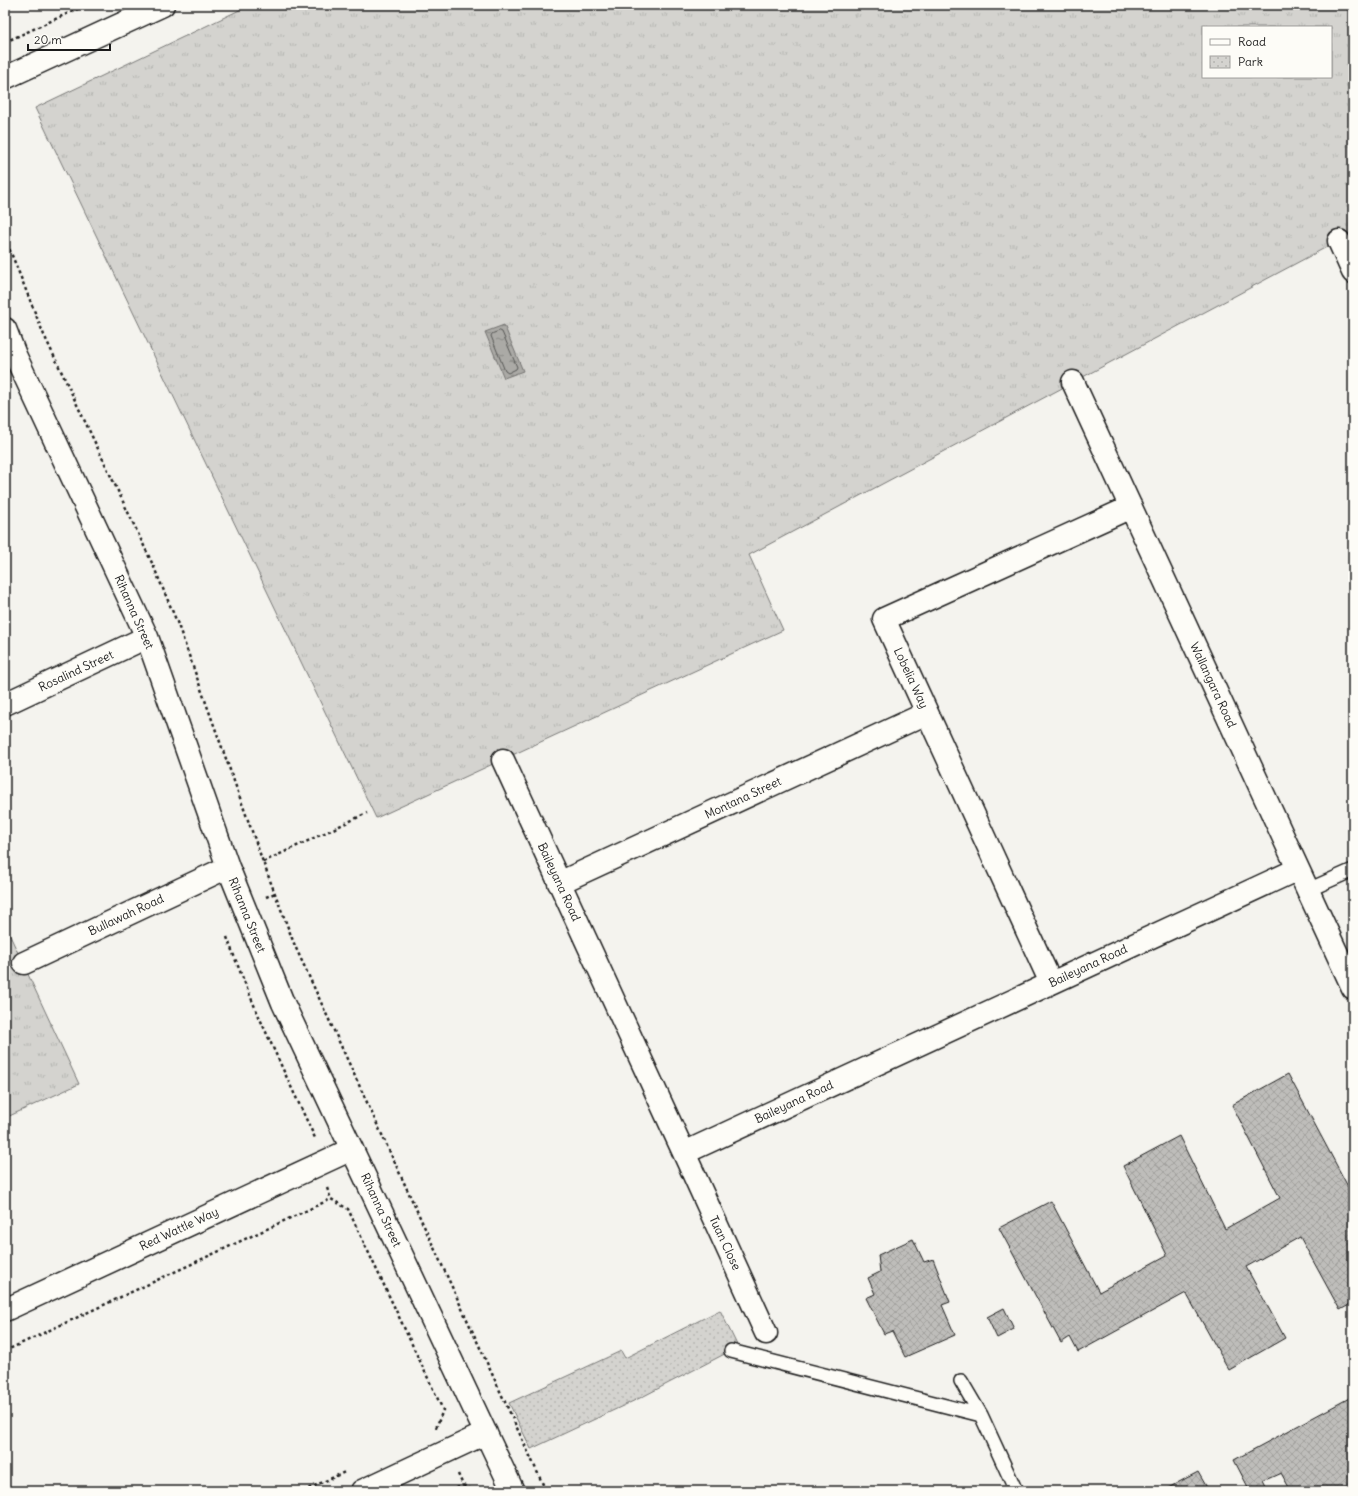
<svg xmlns="http://www.w3.org/2000/svg" width="1358" height="1496" viewBox="0 0 1358 1496" font-family="Delius,sans-serif">
  <style>
    .grass { fill: url(#grass-tufts); stroke: #787876; fill-rule: evenodd }
    .park { fill: url(#park-dots); stroke: #787876 }
    .water { fill: url(#water-ripples); stroke: #72716f }
    .lines { fill: none; stroke-linecap: round; stroke-linejoin: round }
    .shore { stroke: #555553; stroke-width: 1 }
    .building { fill: url(#building-cross-hatch); stroke: #1c1c1c }
    .lane-casing { stroke: #1c1c1c; stroke-width: 16 }
    .street-casing { stroke: #1c1c1c; stroke-width: 25 }
    .path { stroke: #1c1c1c; stroke-width: 2.5; stroke-dasharray: 3 3; stroke-linecap: butt }
    .lane { stroke: #fdfcf7; stroke-width: 13 }
    .street { stroke: #fdfcf7; stroke-width: 22 }
    .labels { text-anchor: middle; stroke-width: 3.5; stroke-linejoin: round; paint-order: stroke }
    .street-label { font-size: 12px; fill: #1c1c1c; stroke: #fdfcf7 }
  </style>
  <defs>
    <pattern id="grass-tufts" width="24" height="20" patternUnits="userSpaceOnUse"><rect width="24" height="20" fill="#d4d3cf"/><path d="M3 7l-1-3M5 7V3M7 7l1-3M15 17l-1-3M17 17v-4M19 17l1-3" fill="none" stroke="#b5b5b1"/></pattern>
    <pattern id="park-dots" width="8" height="8" patternUnits="userSpaceOnUse"><rect width="8" height="8" fill="#d4d3cf"/><path d="M2 2h.1M6 6h.1" fill="none" stroke="#b5b5b1" stroke-width="1.8" stroke-linecap="round"/></pattern>
    <pattern id="water-ripples" width="26" height="14" patternUnits="userSpaceOnUse"><rect width="26" height="14" fill="#abaaa6"/><path d="M2 4q2-2 4 0t4 0M15 11q2-2 4 0t4 0" fill="none" stroke="#8a8a86"/></pattern>
    <pattern id="building-cross-hatch" width="8" height="8" patternUnits="userSpaceOnUse"><rect width="8" height="8" fill="#bebdba"/><path d="M0 0l8 8M0 8l8-8" fill="none" stroke="#a3a29f"/></pattern>
  </defs>
  <rect width="100%" height="100%" fill="#f4f3ee"/>
  <filter id="ink" filterUnits="userSpaceOnUse"><feTurbulence type="fractalNoise" baseFrequency=".025" numOctaves="2"/><feDisplacementMap in="SourceGraphic" scale="8" xChannelSelector="R" yChannelSelector="G"/><feConvolveMatrix kernelMatrix="1 2 1 2 8 2 1 2 1" color-interpolation-filters="sRGB"/></filter>
  <g filter="url(#ink)">
    <path class="grass" d="M 250,5 L 1353,5 L 1353,233 L 749,555 L 783,630 L 376,818 L 35,108 ZM 1203,27 L 1331,27 L 1331,77 L 1203,77 Z
      M 5,925 L 79,1084 L 5,1118 Z"/>
    <path class="park" d="M 720,1310 L 738,1347 L 642,1397 L 531,1449 L 509,1403 L 621,1351 L 625,1358 Z"/>
    <path class="water" d="M 504,325 L 523,371 L 504,378 L 485,332 Z"/>
    <g class="lines">
      <path class="shore" d="M 500,331 L 502,332 L 517,367 L 516,369 L 508,373 L 505,371 L 491,336 L 492,334 Z"/>
    </g>
    <path class="building" d="M 1288,1074 L 1353,1196 L 1353,1303 L 1340,1310 L 1300,1237 L 1246,1267 L 1285,1338 L 1229,1370 L 1186,1293 L 1078,1352 L 1070,1337 L 1061,1343 L 999,1228 L 1051,1201 L 1099,1292 L 1167,1255 L 1123,1166 L 1179,1136 L 1225,1229 L 1280,1198 L 1232,1105 Z
      M 913,1239 L 924,1262 L 933,1259 L 950,1302 L 942,1305 L 955,1335 L 905,1357 L 892,1331 L 884,1334 L 866,1298 L 875,1294 L 868,1278 L 880,1272 L 878,1255 Z
      M 1004,1308 L 1014,1329 L 997,1338 L 987,1317 Z
      M 1353,1396 L 1353,1491 L 1291,1491 L 1281,1473 L 1263,1481 L 1268,1491 L 1240,1491 L 1248,1487 L 1234,1460 Z
      M 1198,1472 L 1209,1491 L 1163,1491 L 1179,1482 Z"/>
    <g class="lines">
      <g class="lane-casing">
        <path id="lane" d="M 1308,890 L 1353,870
          M 731,1351 L 981,1415
          M 961,1381 L 981,1415 L 1016,1491"/>
      </g>
      <g class="street-casing">
        <path id="street" d="M 5,78 L 163,5
          M 1339,241 L 1353,272
          M 5,329 L 15,355 L 147,637 L 228,867 L 283,1003 L 513,1491
          M 1073,382 L 1353,988
          M 5,704 L 147,637
          M 503,760 L 684,1153 L 1298,869
          M 559,883 L 927,713
          M 24,963 L 228,867
          M 1051,983 L 884,619 L 1131,507
          M 684,1153 L 766,1333
          M 5,1310 L 352,1149
          M 362,1491 L 486,1433"/>
      </g>
      <path class="path" d="M 5,42 L 86,5
        M 5,238 L 44,335 L 153,565 L 177,622 L 263,862 L 295,946 L 546,1491
        M 263,862 L 367,813
        M 266,897 L 275,893
        M 227,937 C 252,1006 284,1071 315,1138 L 314,1138
        M 327,1188 L 331,1199 L 348,1209 L 443,1410 L 436,1428
        M 5,1351 L 331,1199
        M 458,1474 L 463,1485 L 474,1491
        M 303,1491 L 345,1472
        M 451,1491 L 463,1485"/>
      <use href="#lane" class="lane"/>
      <use href="#street" class="street"/>
    </g>
  </g>
  <g class="labels">
    <g class="street-label">
      <text transform="translate(134 612) rotate(66)" y="4">Rihanna Street</text>
      <text transform="translate(76 671) rotate(-25)" y="4">Rosalind Street</text>
      <text transform="translate(911 678) rotate(65)" y="4">Lobelia Way</text>
      <text transform="translate(1213 685) rotate(65)" y="4">Wallangara Road</text>
      <text transform="translate(743 798) rotate(-25)" y="4">Montana Street</text>
      <text transform="translate(559 882) rotate(65)" y="4">Baileyana Road</text>
      <text transform="translate(126 915) rotate(-25)" y="4">Bullawah Road</text>
      <text transform="translate(247 915) rotate(68)" y="4">Rihanna Street</text>
      <text transform="translate(1088 966) rotate(-25)" y="4">Baileyana Road</text>
      <text transform="translate(794 1102) rotate(-25)" y="4">Baileyana Road</text>
      <text transform="translate(381 1210) rotate(65)" y="4">Rihanna Street</text>
      <text transform="translate(179 1229) rotate(-25)" y="4">Red Wattle Way</text>
      <text transform="translate(725 1243) rotate(65)" y="4">Tuan Close</text>
    </g>
  </g>
  <rect width="1358" height="1496" fill="none" stroke="#fdfcf7" stroke-width="20"/>
  <rect x="10" y="10" width="1338" height="1476" fill="none" stroke="#1c1c1c" stroke-width="1.5" filter="url(#ink)"/>
  <rect x="1202" y="26" width="130" height="52" fill="#fdfcf7" stroke="#a3a29f"/>
  <rect x="1210" y="39" width="20" height="6" fill="#fdfcf7" stroke="#a3a29f"/>
  <text x="1238" y="46" font-size="12" fill="#1c1c1c">Road</text>
  <rect x="1210" y="56" width="20" height="12" fill="url(#park-dots)" stroke="#a3a29f"/>
  <text x="1238" y="66" font-size="12" fill="#1c1c1c">Park</text>
  <path d="M28 44v6h82v-6" fill="none" stroke="#1c1c1c" stroke-width="2"/>
  <text x="34" y="44" font-size="12" fill="#1c1c1c" stroke="#fdfcf7" stroke-width="3" paint-order="stroke">20 m</text>
</svg>
